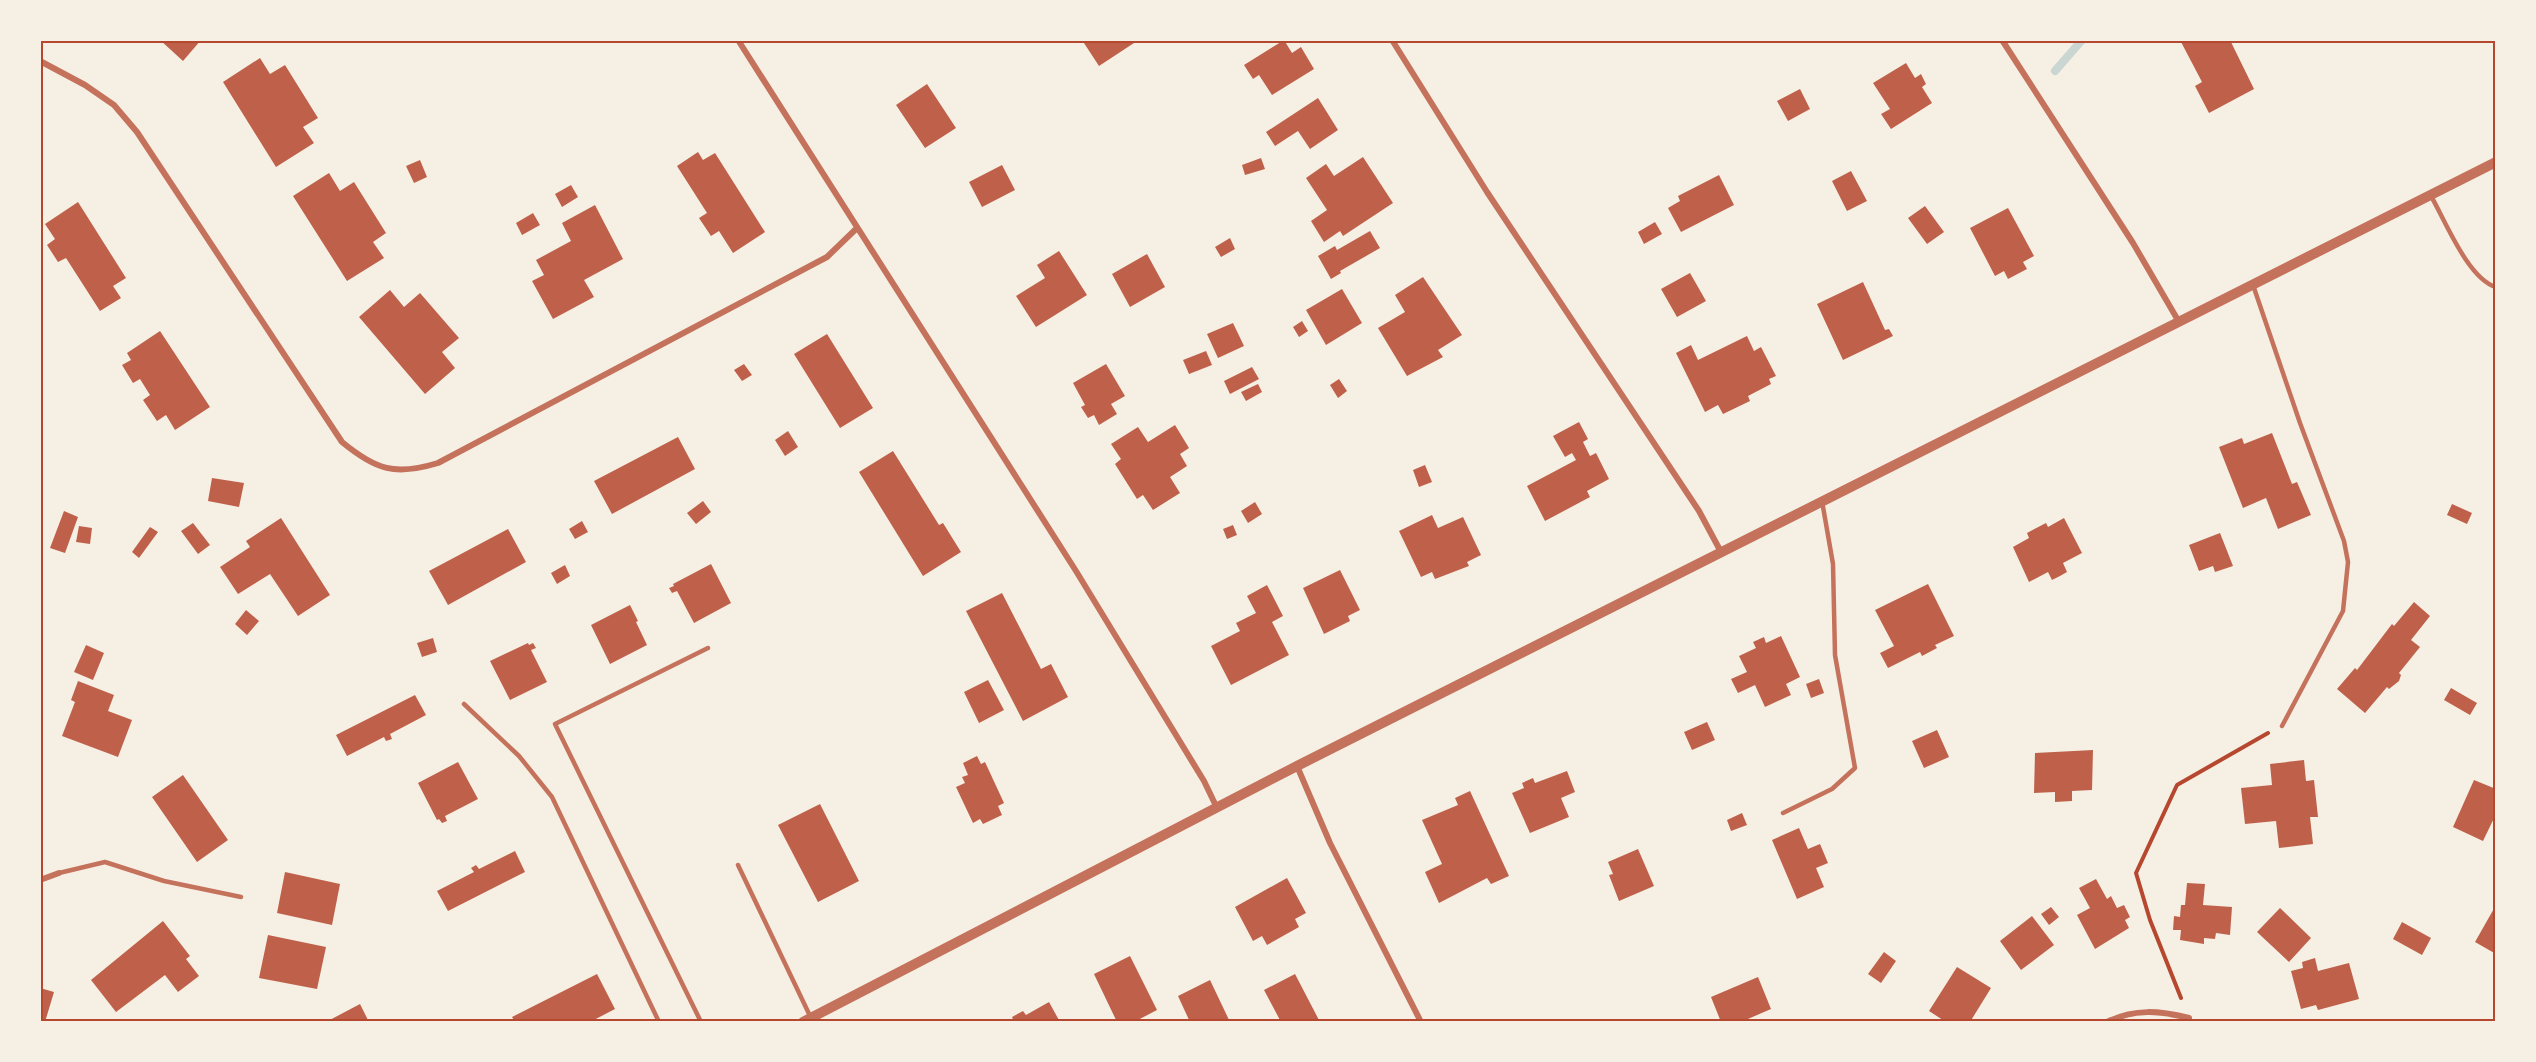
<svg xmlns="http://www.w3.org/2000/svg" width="2536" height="1062" viewBox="0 0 2536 1062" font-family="'Asap Condensed',sans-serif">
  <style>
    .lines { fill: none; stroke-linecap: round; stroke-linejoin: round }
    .stream { stroke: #c9d6d2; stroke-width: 8 }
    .building { fill: #bf614a }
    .path { stroke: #b5482f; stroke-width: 4 }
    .service { stroke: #c5725c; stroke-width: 4.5 }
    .minor { stroke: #c5725c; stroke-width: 6 }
    .tertiary { stroke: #c5725c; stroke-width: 10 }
    .neatline { fill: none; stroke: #b5482f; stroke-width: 2 }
  </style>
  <rect width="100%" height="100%" fill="#f6efe4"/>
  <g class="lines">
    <path class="stream" d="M 2055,71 L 2082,40"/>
  </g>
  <path class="building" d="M 160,40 L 201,40 L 183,61 Z
    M 1082,40 L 1132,40 L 1134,43 L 1099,66 Z
    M 1284,40 L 1292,53 L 1301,47 L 1314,69 L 1272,95 L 1259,75 L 1253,79 L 1244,65 Z
    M 2180,40 L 2230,40 L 2254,89 L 2209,113 L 2195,86 L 2202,82 Z
    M 260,58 L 270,74 L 285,65 L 318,118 L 303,127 L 314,143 L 276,167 L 223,82 Z
    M 1906,63 L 1915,78 L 1921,74 L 1926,84 L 1922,87 L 1932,103 L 1891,129 L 1881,114 L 1890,109 L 1873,83 Z
    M 927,84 L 956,128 L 925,148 L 896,105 Z
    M 1800,89 L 1810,109 L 1788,121 L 1777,101 Z
    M 1318,98 L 1338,130 L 1310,149 L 1298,131 L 1275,146 L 1266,132 Z
    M 698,152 L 703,160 L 715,153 L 765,232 L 733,253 L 719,231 L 711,236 L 699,218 L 707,213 L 677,166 Z
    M 1363,157 L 1393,203 L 1343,236 L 1340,231 L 1324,242 L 1311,221 L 1327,210 L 1306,178 L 1326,164 L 1334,176 Z
    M 1261,158 L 1265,169 L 1245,175 L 1242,165 Z
    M 420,160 L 427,177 L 414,183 L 406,166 Z
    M 1002,165 L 1015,190 L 982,207 L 969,182 Z
    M 1851,171 L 1867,201 L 1847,211 L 1832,181 Z
    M 329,173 L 340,191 L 354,182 L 386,233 L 373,242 L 384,258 L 347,281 L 293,196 Z
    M 1719,175 L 1734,205 L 1681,232 L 1668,208 L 1680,201 L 1678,196 Z
    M 571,185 L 578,197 L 562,207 L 555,194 Z
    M 78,202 L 126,278 L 113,286 L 121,298 L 100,311 L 66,258 L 58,262 L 47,245 L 55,239 L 45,224 Z
    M 595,205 L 623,259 L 584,280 L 594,297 L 553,319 L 532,281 L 544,275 L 536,260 L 571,241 L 562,223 Z
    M 1925,206 L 1944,232 L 1927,244 L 1908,218 Z
    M 2008,208 L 2034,256 L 2023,262 L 2027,269 L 2008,279 L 2004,271 L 1995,276 L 1970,228 Z
    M 533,213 L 540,225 L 522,235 L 516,223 Z
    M 1655,222 L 1662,234 L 1644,244 L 1638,232 Z
    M 1370,231 L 1380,248 L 1340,271 L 1341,273 L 1331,279 L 1318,256 L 1335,246 L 1337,250 Z
    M 1230,238 L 1235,249 L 1221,257 L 1215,247 Z
    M 1059,251 L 1087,295 L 1036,327 L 1016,296 L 1045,278 L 1037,265 Z
    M 1147,254 L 1165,287 L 1130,307 L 1112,274 Z
    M 1690,273 L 1706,301 L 1677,317 L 1661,289 Z
    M 1423,277 L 1462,335 L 1438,350 L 1443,357 L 1407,376 L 1378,328 L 1405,312 L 1395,295 Z
    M 1863,282 L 1885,330 L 1889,329 L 1893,336 L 1843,360 L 1817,304 Z
    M 1342,289 L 1362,323 L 1326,345 L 1306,310 Z
    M 390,290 L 404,307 L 420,293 L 459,338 L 442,352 L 455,368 L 425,394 L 359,317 Z
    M 1302,321 L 1308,331 L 1299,337 L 1293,327 Z
    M 1233,323 L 1244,346 L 1218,358 L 1207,334 Z
    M 160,331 L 210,407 L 175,430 L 166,415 L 157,421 L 143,400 L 150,395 L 140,379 L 133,383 L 122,365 L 131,360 L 127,353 Z
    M 827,334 L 873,408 L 840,428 L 794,354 Z
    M 1747,336 L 1754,351 L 1761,347 L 1776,376 L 1769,379 L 1771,384 L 1748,396 L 1750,401 L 1723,414 L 1718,405 L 1705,412 L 1676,353 L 1691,345 L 1698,360 Z
    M 1206,351 L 1212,365 L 1189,374 L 1183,360 Z
    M 744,364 L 752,375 L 742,381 L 734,370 Z
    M 1106,364 L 1125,396 L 1111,404 L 1117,414 L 1099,425 L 1094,415 L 1088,418 L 1081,407 L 1085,405 L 1073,383 Z
    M 1252,367 L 1259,379 L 1230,394 L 1224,381 Z
    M 1339,379 L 1347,391 L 1338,398 L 1330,385 Z
    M 1258,384 L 1262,392 L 1246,401 L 1241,392 Z
    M 1579,422 L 1588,439 L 1583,442 L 1590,456 L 1596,453 L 1609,479 L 1587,491 L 1590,497 L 1545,521 L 1527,486 L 1576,460 L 1572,453 L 1565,457 L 1553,436 Z
    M 1175,425 L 1189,448 L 1180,454 L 1187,466 L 1170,477 L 1180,493 L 1153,510 L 1143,495 L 1137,499 L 1115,464 L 1121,459 L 1111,444 L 1138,427 L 1148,442 Z
    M 788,431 L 798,447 L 785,456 L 775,440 Z
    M 2272,433 L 2292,484 L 2297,482 L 2311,515 L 2278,529 L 2266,498 L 2243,508 L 2219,447 L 2242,438 L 2244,444 Z
    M 678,437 L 695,469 L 612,514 L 594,481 Z
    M 893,451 L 939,525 L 943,523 L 961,552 L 923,576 L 859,472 Z
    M 1425,465 L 1432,482 L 1419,487 L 1413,470 Z
    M 212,478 L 244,483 L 239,507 L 208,501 Z
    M 703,501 L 711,512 L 696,524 L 687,513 Z
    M 1255,502 L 1262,514 L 1248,523 L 1241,511 Z
    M 2452,504 L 2472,513 L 2467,524 L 2447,515 Z
    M 64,511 L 78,517 L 65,553 L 50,548 Z
    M 1432,515 L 1438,528 L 1463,517 L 1481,555 L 1467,562 L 1469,566 L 1435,579 L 1432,572 L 1421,577 L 1399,531 Z
    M 281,518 L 330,595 L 298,616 L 270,574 L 238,594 L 220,567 L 250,547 L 246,541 Z
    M 2064,518 L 2082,553 L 2063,563 L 2067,572 L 2060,576 L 2052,580 L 2048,572 L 2029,582 L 2013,547 L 2029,538 L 2027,533 L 2046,523 L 2048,527 Z
    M 582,521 L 588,532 L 575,539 L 569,529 Z
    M 193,523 L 210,545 L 198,554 L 181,531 Z
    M 1233,525 L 1237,535 L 1227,539 L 1223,529 Z
    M 79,526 L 92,528 L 90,544 L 76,542 Z
    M 150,527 L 158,532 L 139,558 L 132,552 Z
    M 508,529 L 526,562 L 448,605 L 429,571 Z
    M 2220,533 L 2233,566 L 2215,572 L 2213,566 L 2199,571 L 2189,545 Z
    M 711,564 L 731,603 L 694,623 L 677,591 L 672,593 L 669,588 L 674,586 L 673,584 Z
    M 565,565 L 570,576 L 557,584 L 551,573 Z
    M 1340,570 L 1360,610 L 1348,616 L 1350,621 L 1324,634 L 1303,588 Z
    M 1928,584 L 1954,636 L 1935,645 L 1937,648 L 1922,656 L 1920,652 L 1888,668 L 1880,653 L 1894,646 L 1875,610 Z
    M 1267,585 L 1283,616 L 1272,622 L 1289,655 L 1231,685 L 1211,646 L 1240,631 L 1236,623 L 1256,613 L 1247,596 Z
    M 1002,593 L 1041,669 L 1051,664 L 1068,697 L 1023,721 L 966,611 Z
    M 2414,602 L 2430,616 L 2411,640 L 2420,647 L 2399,673 L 2401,675 L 2399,681 L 2389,689 L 2387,687 L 2365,713 L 2337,689 L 2355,668 L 2357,670 L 2392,624 L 2394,626 Z
    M 630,605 L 638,621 L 636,622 L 647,645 L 610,664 L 591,625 Z
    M 246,610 L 259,621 L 247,635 L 235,624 Z
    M 1781,636 L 1800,677 L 1786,684 L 1791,695 L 1765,707 L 1755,685 L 1738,693 L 1731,679 L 1747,672 L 1739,656 L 1756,648 L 1753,642 L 1764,637 L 1766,643 Z
    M 433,638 L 437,652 L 422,657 L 417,643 Z
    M 528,643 L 529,645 L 533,643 L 536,648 L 531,650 L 547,682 L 510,700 L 490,661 Z
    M 86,645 L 104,653 L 93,680 L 74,672 Z
    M 1819,679 L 1824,693 L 1811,698 L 1806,684 Z
    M 988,680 L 1004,710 L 979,723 L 964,692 Z
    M 78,681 L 114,695 L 108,711 L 132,720 L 118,757 L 62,736 L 75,702 L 71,700 Z
    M 2451,688 L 2477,703 L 2470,715 L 2444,700 Z
    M 415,695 L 426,715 L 390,734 L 392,739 L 386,741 L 384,737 L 347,756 L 336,735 Z
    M 1707,722 L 1715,740 L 1692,750 L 1684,732 Z
    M 1937,730 L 1949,757 L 1924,768 L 1912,741 Z
    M 2093,750 L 2092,790 L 2072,791 L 2072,801 L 2055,802 L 2055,792 L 2034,793 L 2035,753 Z
    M 977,756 L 981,764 L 985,762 L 1004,803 L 998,806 L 1002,815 L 983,824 L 980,819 L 973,823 L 956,787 L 965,783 L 962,777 L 968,775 L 963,763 Z
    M 2304,760 L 2306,781 L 2314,780 L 2318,817 L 2310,817 L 2313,844 L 2279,848 L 2276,821 L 2245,824 L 2241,788 L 2272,785 L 2270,764 Z
    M 458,762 L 478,799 L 445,816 L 447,821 L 442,823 L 439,819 L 437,820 L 418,783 Z
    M 1567,771 L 1575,792 L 1561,798 L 1569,817 L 1530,833 L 1512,793 L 1524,788 L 1522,783 L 1533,778 L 1535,783 Z
    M 183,775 L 228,840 L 197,862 L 152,797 Z
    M 2474,780 L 2496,789 L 2496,814 L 2483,841 L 2453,827 Z
    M 1470,791 L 1509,876 L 1491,884 L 1487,878 L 1439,903 L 1425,872 L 1442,864 L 1422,820 L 1458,805 L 1455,798 Z
    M 820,804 L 859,881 L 818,902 L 778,825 Z
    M 1742,813 L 1747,825 L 1731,831 L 1727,820 Z
    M 1799,828 L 1808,849 L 1820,844 L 1828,863 L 1816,868 L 1824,887 L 1797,899 L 1772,840 Z
    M 1638,849 L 1654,886 L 1619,901 L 1609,875 L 1613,874 L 1608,862 Z
    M 515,851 L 525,872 L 448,911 L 437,891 L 474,872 L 471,868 L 476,865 L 479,869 Z
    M 285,872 L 340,884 L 332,925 L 277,913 Z
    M 1287,878 L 1306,913 L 1295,919 L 1299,927 L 1267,945 L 1262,936 L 1253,941 L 1235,907 Z
    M 2096,879 L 2107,899 L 2111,896 L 2117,908 L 2124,905 L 2130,917 L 2125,920 L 2129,928 L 2095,949 L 2077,915 L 2090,908 L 2079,888 Z
    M 2187,883 L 2205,884 L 2203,905 L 2232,907 L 2230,935 L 2216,933 L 2215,939 L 2204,938 L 2204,944 L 2180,940 L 2181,930 L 2173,930 L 2174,916 L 2180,917 L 2181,905 L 2185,905 Z
    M 2496,905 L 2496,954 L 2475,942 Z
    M 2051,907 L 2059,917 L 2049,925 L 2041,914 Z
    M 2280,908 L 2311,938 L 2289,962 L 2257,932 Z
    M 2032,916 L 2054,945 L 2021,970 L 2000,941 Z
    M 163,921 L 190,956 L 186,959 L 199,976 L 178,992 L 165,975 L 116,1012 L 91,980 Z
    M 2402,922 L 2431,938 L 2422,955 L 2393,939 Z
    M 268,935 L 326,947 L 317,989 L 259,978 Z
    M 1884,952 L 1896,961 L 1881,983 L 1868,974 Z
    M 1130,956 L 1157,1010 L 1134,1022 L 1117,1022 L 1094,974 Z
    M 2315,958 L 2318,971 L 2349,963 L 2359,999 L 2318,1010 L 2316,1005 L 2301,1009 L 2291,971 L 2303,968 L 2302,962 Z
    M 1957,967 L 1991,988 L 1970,1022 L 1946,1022 L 1929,1011 Z
    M 597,974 L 615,1009 L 590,1022 L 515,1022 L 512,1017 Z
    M 1295,974 L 1320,1022 L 1281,1022 L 1264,990 Z
    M 1758,977 L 1771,1009 L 1741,1022 L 1721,1022 L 1711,997 Z
    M 1210,980 L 1230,1022 L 1190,1022 L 1178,996 Z
    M 40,988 L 54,992 L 45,1022 L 40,1022 Z
    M 1049,1002 L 1060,1022 L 1014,1022 L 1012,1017 L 1023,1011 L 1026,1015 Z
    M 360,1004 L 369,1022 L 326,1022 Z"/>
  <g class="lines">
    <path class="path" d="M 2181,998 L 2150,920 L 2136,873 L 2177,785 L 2268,733"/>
    <path class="service" d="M 2431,196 C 2445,220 2468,279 2496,287
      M 2253,285 L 2300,423 L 2344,541 L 2348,562 L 2343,611 L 2282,726
      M 464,704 L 519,756 L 552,797 L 659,1022
      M 1783,813 L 1832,789 L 1855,768 L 1835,655 L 1833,564 L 1822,501
      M 738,865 L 811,1018
      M 59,873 L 105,862 L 164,881 L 241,897
      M 701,1022 L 555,724 L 708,648"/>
    <path class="minor" d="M 738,40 L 1076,571 L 1204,781 L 1217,808
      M 1392,40 L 1487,192 L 1699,511 L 1721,552
      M 2002,40 L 2133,243 L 2179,322
      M 40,61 L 85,85 L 114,105 L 137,132 L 342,442 C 376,470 395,476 438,463 L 827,257 L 857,228
      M 1297,766 L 1330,843 L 1421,1022
      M 40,880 L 59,873
      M 2107,1022 C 2135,1008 2160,1011 2189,1018"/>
    <path class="tertiary" d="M 803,1022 L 1297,766 L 2496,162"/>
  </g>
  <rect width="2536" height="1062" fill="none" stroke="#f6efe4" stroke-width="84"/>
  <rect x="42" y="42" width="2452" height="978" class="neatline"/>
</svg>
